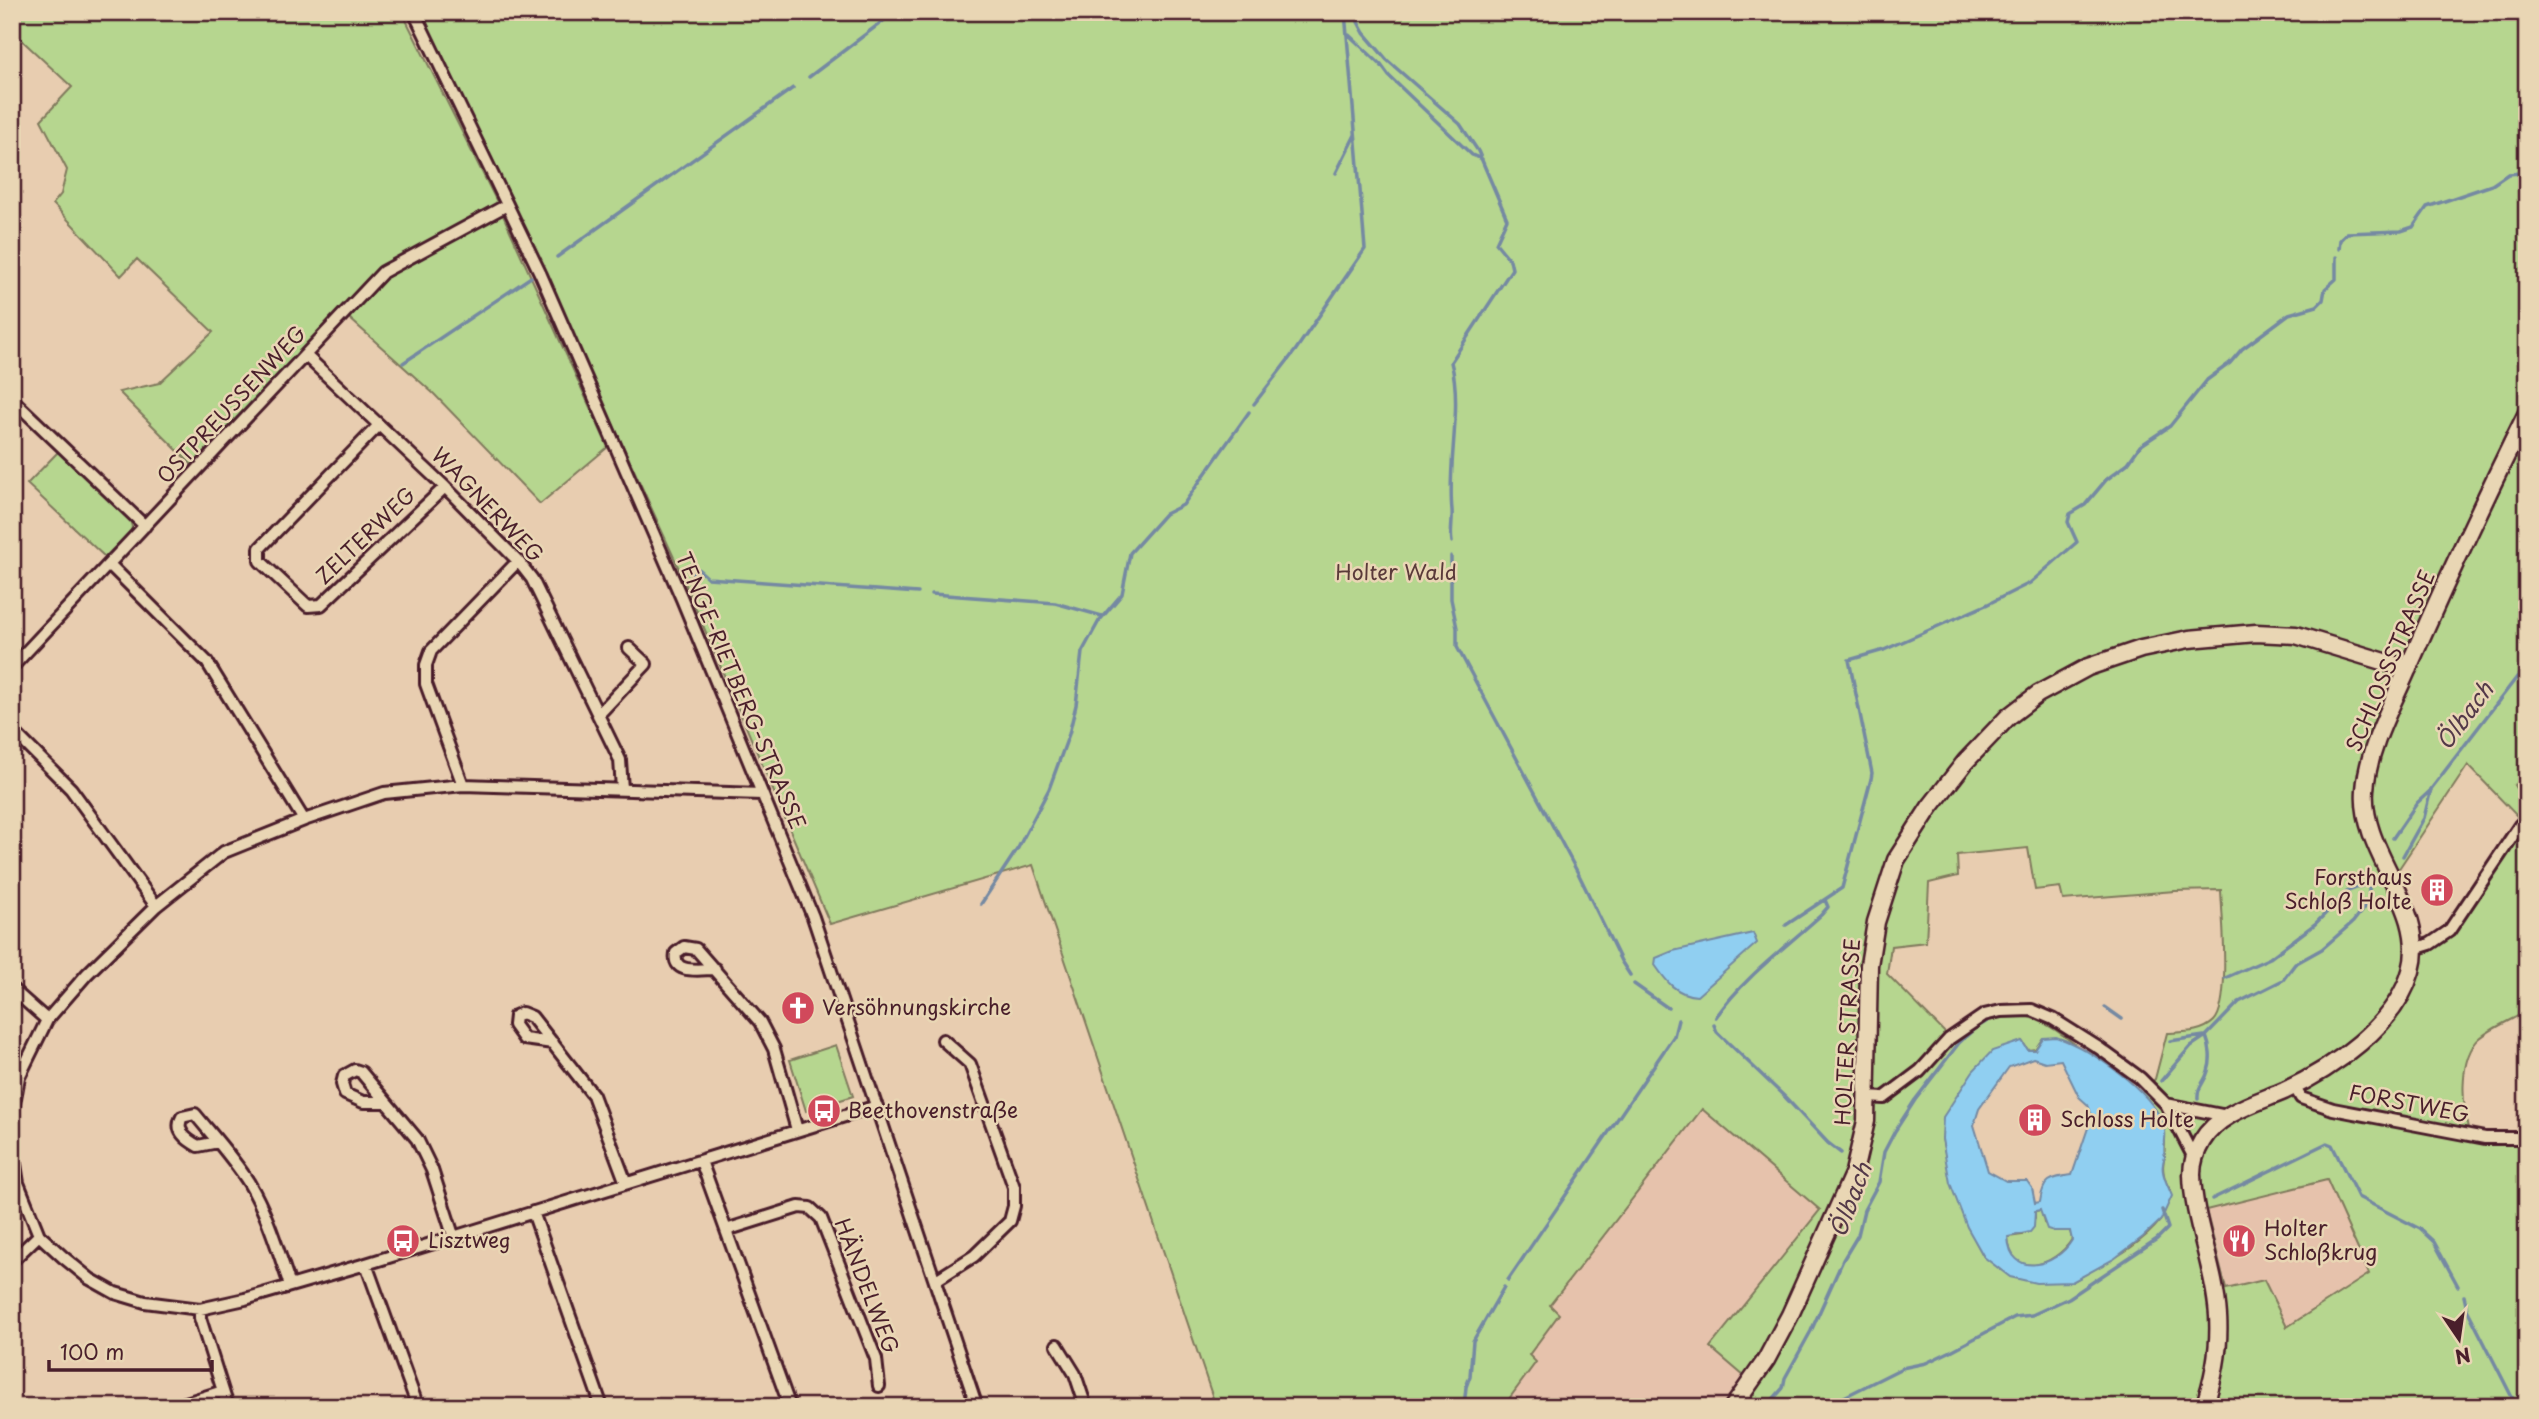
<svg xmlns="http://www.w3.org/2000/svg" width="2539" height="1419" viewBox="0 0 2539 1419" font-family="'Playpen Sans',sans-serif">
  <style>
    .built { fill: #e6c2ac }
    .green { fill: #b6d68f; stroke: #807a5d; stroke-width: 2; fill-rule: evenodd }
    .water { fill: #90cff1; stroke: #7489a2; stroke-width: 2; fill-rule: evenodd }
    .lines { fill: none; stroke-linecap: round; stroke-linejoin: round }
    .stream { stroke: #7489a2; stroke-width: 3.5 }
    .street-casing { stroke: #4a1f2b; stroke-width: 16 }
    .secondary-casing { stroke: #4a1f2b; stroke-width: 21 }
    .street { stroke: #e9d6b4; stroke-width: 10 }
    .secondary { stroke: #e9d6b4; stroke-width: 16 }
    .labels { text-anchor: middle; stroke-width: 5; stroke-linejoin: round; paint-order: stroke }
    .street-label { font-size: 21px; fill: #4a1f2b; stroke: #e9d6b4 }
    .park-label { font-size: 21px; fill: #5a3a3a; stroke: #e9d6b4 }
    .poi-label { font-size: 21px; fill: #4a1f2b; stroke: #e9d6b4; text-anchor: start }
    .water-label { font-size: 23px; font-style: italic; fill: #543949; stroke: #e9d6b4 }
  </style>
  <rect width="100%" height="100%" fill="#e8cdb0"/>
  <filter id="ink" filterUnits="userSpaceOnUse"><feTurbulence type="fractalNoise" baseFrequency=".0143" numOctaves="2"/><feDisplacementMap in="SourceGraphic" scale="14" xChannelSelector="R" yChannelSelector="G"/><feConvolveMatrix kernelMatrix="1 2 1 2 8 2 1 2 1" color-interpolation-filters="sRGB"/></filter>
  <g filter="url(#ink)">
    <path class="built" d="M 1701,1109 L 1820,1210 L 1710,1347 L 1745,1377 L 1723,1407 L 1503,1407 L 1536,1362 L 1528,1355 L 1559,1314 L 1550,1305 Z
      M 2327,1179 L 2369,1274 L 2287,1327 L 2226,1290 L 2206,1209 Z"/>
    <path class="green" d="M 12,12 L 402,12 L 497,202 L 608,447 L 540,504 L 434,394 L 340,310 L 194,467 L 119,392 L 159,383 L 213,332 L 137,259 L 121,276 L 53,204 L 61,194 L 67,170 L 41,120 L 72,87 L 12,31 Z
      M 419,12 L 2527,12 L 2527,777 L 2514,785 L 2527,806 L 2527,1011 C 2514,1019 2484,1031 2476,1042 C 2458,1065 2463,1107 2469,1133 L 2527,1134 L 2527,1407 L 1723,1407 L 1745,1377 L 1710,1347 L 1820,1210 L 1702,1109 L 1550,1305 L 1559,1314 L 1529,1355 L 1536,1362 L 1503,1407 L 1216,1407 L 1033,865 L 830,924 L 676,562 L 541,266 L 513,201 ZM 2468,765 L 2518,817 L 2447,926 L 2438,934 L 2422,940 L 2411,905 L 2396,873 ZM 2028,848 L 2035,890 L 2060,887 L 2063,900 L 2175,891 L 2221,890 C 2222,916 2231,1004 2214,1021 C 2202,1033 2183,1032 2167,1033 L 2155,1079 L 2141,1094 C 2154,1106 2163,1121 2165,1140 C 2165,1146 2164,1151 2165,1157 C 2161,1165 2164,1182 2170,1189 C 2168,1200 2166,1213 2160,1221 C 2138,1249 2101,1264 2072,1282 L 1984,1257 C 1961,1217 1951,1184 1942,1138 L 2022,1041 L 2028,1050 L 2035,1049 L 2043,1038 L 2064,1040 L 2079,1048 C 2053,1025 2020,1004 1985,1019 C 1973,1024 1964,1035 1954,1042 L 1887,974 L 1891,946 L 1926,942 L 1929,883 L 1958,876 L 1957,855 ZM 2327,1180 L 2369,1274 L 2287,1327 L 2264,1280 L 2226,1289 L 2206,1210 Z
      M 58,452 L 130,519 L 132,527 L 131,531 L 105,557 L 27,484 Z
      M 836,1045 L 853,1096 L 806,1111 L 790,1060 Z
      M 2041,1210 L 2044,1223 L 2054,1231 L 2070,1231 L 2072,1239 C 2056,1266 2010,1281 2008,1237 L 2022,1235 L 2035,1218 L 2035,1211 Z"/>
    <path class="water" d="M 1753,933 L 1757,943 L 1697,996 C 1676,995 1666,981 1655,965 L 1656,958 L 1673,951 Z
      M 2056,1037 C 2091,1049 2150,1089 2164,1125 C 2168,1136 2162,1147 2165,1157 C 2158,1170 2168,1185 2172,1196 L 2161,1220 L 2143,1237 L 2114,1259 L 2072,1282 L 2036,1283 L 2010,1277 L 1984,1257 L 1967,1227 L 1950,1183 L 1942,1139 L 1943,1117 L 1973,1071 L 1992,1051 L 2022,1041 L 2028,1050 L 2035,1050 L 2043,1038 ZM 2033,1058 L 2045,1062 L 2061,1060 L 2079,1097 L 2088,1105 L 2092,1116 L 2072,1175 C 2050,1178 2043,1179 2040,1202 L 2035,1203 L 2032,1188 L 2027,1181 L 2006,1181 L 1988,1171 L 1974,1125 L 1979,1109 L 2009,1067 ZM 2040,1210 L 2047,1229 L 2054,1231 L 2070,1231 L 2072,1240 C 2057,1266 2010,1280 2008,1237 L 2030,1232 L 2034,1227 L 2035,1211 Z"/>
    <g class="lines">
      <path class="stream" d="M 1359,12 L 1358,22 L 1364,33 L 1387,60 L 1460,124 L 1478,151 L 1507,219 L 1496,243 L 1510,260 L 1512,269 L 1451,362 C 1463,407 1447,463 1452,510 C 1453,521 1450,531 1452,542
        M 1349,35 L 1381,65 L 1389,76 L 1472,155 L 1482,159
        M 809,77 L 895,12
        M 1336,173 L 1355,135
        M 2339,249 L 2340,240 L 2347,233 L 2401,231 L 2413,227 L 2427,207 L 2492,185 L 2508,174 L 2521,173 L 2527,168
        M 557,257 L 793,88
        M 403,363 L 531,277
        M 1254,404 L 1295,351 L 1365,249 L 1345,12
        M 1451,556 L 1451,599 L 1457,628 L 1457,647 L 1579,875 L 1621,961 L 1630,975
        M 692,575 L 698,569 L 708,578 L 918,593
        M 932,594 L 1055,603 L 1102,616
        M 2393,838 L 2417,803 L 2431,790
        M 2403,856 L 2424,818 L 2431,789 L 2527,664
        M 981,904 L 1018,848 L 1049,789 L 1069,734 L 1076,705 L 1082,652 L 1099,621 L 1122,594 L 1130,553 L 1165,514 L 1183,505 L 1249,412
        M 1786,925 L 1842,888 L 1871,779 L 1872,773 L 1849,660 L 1884,650 L 1986,605 L 2030,583 L 2077,542 L 2068,522 L 2070,514 L 2085,505 L 2106,480 L 2128,463 L 2140,446 L 2170,426 L 2207,380 L 2230,363 L 2242,349 L 2289,314 L 2317,306 L 2323,300 L 2325,289 L 2336,279 L 2336,257
        M 1634,984 L 1668,1008
        M 2105,1007 L 2122,1019
        M 1716,1017 C 1744,977 1786,947 1821,915 L 1828,907 L 1825,900
        M 1714,1025 L 1717,1032 L 1785,1097 L 1828,1143 L 1841,1153
        M 2170,1041 L 2204,1036
        M 2161,1081 L 2191,1046 L 2206,1036
        M 2198,1099 C 2197,1086 2205,1083 2208,1071 C 2212,1060 2210,1046 2206,1036 L 2239,1002 L 2283,980 L 2295,964 L 2322,949 L 2353,922 L 2369,901 L 2369,883 L 2348,891 L 2315,924 L 2270,958 L 2225,978
        M 1837,1191 L 1843,1176
        M 2212,1199 L 2327,1143 L 2332,1145 L 2358,1197 L 2420,1229 L 2434,1242 L 2458,1286
        M 1508,1280 L 1674,1036 L 1678,1020
        M 2464,1296 L 2467,1309 L 2517,1407
        M 1464,1407 L 1466,1387 L 1470,1376 L 1473,1341 L 1504,1287
        M 1766,1407 L 1783,1388 L 1785,1378 L 1811,1331 L 1843,1260 L 1858,1235 L 1864,1210 L 1879,1182 L 1884,1152 L 1895,1131 L 1915,1100 L 1959,1043 L 1974,1029 L 1989,1020
        M 1824,1407 L 1902,1368 L 1926,1363 L 1949,1352 L 2015,1317 L 2032,1315 L 2069,1298 L 2157,1239 L 2168,1228 L 2162,1210"/>
      <g class="street-casing">
        <path id="street" d="M 414,12 L 541,275 L 682,599 L 813,917 L 977,1407
          M 305,355 L 445,487 L 518,561 L 532,579 L 620,760 L 622,789
          M 12,399 L 145,526
          M 379,425 L 260,548 L 260,561 L 308,606 L 321,605 L 445,487
          M 109,564 L 207,662 L 304,820
          M 12,667 L 383,272 L 507,205
          M 598,715 L 646,664 L 629,648
          M 12,730 L 71,789 L 156,906
          M 463,785 L 426,684 L 426,665 L 431,651 L 518,561
          M 2414,949 L 2430,944 L 2449,931 L 2520,825 L 2527,819
          M 715,969 C 700,969 672,975 676,953 L 684,947 L 696,949 L 760,1022 L 774,1049 L 797,1130
          M 12,989 L 47,1020
          M 553,1043 L 524,1039 L 514,1025 L 515,1016 L 522,1013 L 532,1017 L 593,1095 L 626,1183
          M 2294,1086 L 2301,1098 L 2333,1109 L 2485,1138 L 2524,1138
          M 1867,1097 L 1884,1098 L 1920,1071 L 1949,1039 L 1984,1015 L 2001,1011 L 2032,1010 L 2053,1019 L 2099,1048 L 2140,1078 L 2166,1104 L 2194,1158
          M 386,1102 L 363,1102 L 345,1094 L 342,1084 L 344,1076 L 355,1070 L 361,1072 L 417,1139 L 432,1170 L 453,1235
          M 2166,1104 L 2227,1116
          M 12,1114 L 19,1077 L 47,1020 L 87,974 L 156,906 L 224,852 L 304,820 L 384,793 L 463,785 L 762,794
          M 218,1142 L 198,1146 C 187,1140 174,1131 182,1117 L 195,1114 C 213,1136 234,1159 249,1183 C 268,1215 278,1251 290,1285
          M 12,1145 L 18,1183 L 39,1235 L 63,1257 L 90,1279 L 115,1293 L 145,1302 L 200,1309 L 245,1299 L 366,1264 L 877,1106
          M 701,1161 L 790,1407
          M 533,1212 L 602,1407
          M 726,1230 L 799,1207 L 810,1208 L 821,1218 L 876,1359 L 879,1386
          M 12,1261 L 39,1235
          M 366,1264 L 418,1407
          M 936,1280 L 974,1256 L 1010,1221 L 1014,1206 L 1014,1187 L 970,1064 L 943,1040
          M 200,1309 L 200,1318 L 228,1407
          M 1057,1345 L 1075,1374 L 1086,1407
          M 173,1407 L 223,1391"/>
      </g>
      <g class="secondary-casing">
        <path id="secondary" d="M 1733,1407 L 1766,1360 L 1790,1315 L 1854,1172 L 1866,1121 L 1869,965 L 1876,922 L 1896,860 L 1930,807 L 1966,761 L 2008,717 L 2038,694 L 2088,667 L 2141,649 L 2189,639 L 2256,633 L 2296,635 L 2408,669
          M 2204,1407 C 2214,1378 2220,1346 2218,1316 C 2215,1268 2193,1220 2192,1174 C 2192,1162 2196,1151 2202,1141 C 2218,1113 2256,1103 2284,1091 C 2332,1069 2396,1025 2411,971 C 2429,907 2360,854 2365,790 C 2368,750 2389,711 2405,675 C 2443,587 2484,500 2527,413"/>
      </g>
      <use href="#street" class="street"/>
      <use href="#secondary" class="secondary"/>
    </g>
  </g>
  <defs>
    <g id="building-disc" transform="scale(1.75)"><circle r="9.5" fill="#d1495b" stroke="#e9d6b4"/><path d="M-4-6H4V6H1V3H-1V6H-4ZM-2.5-4.3h1.7v1.8h-1.7ZM.8-4.3h1.7v1.8H.8ZM-2.5-1h1.7V.8h-1.7ZM.8-1h1.7V.8H.8Z" fill="#fff"/></g>
    <g id="church-disc" transform="scale(1.75)"><circle r="9.5" fill="#d1495b" stroke="#e9d6b4"/><path d="M-1.2-6h2.4v3.5h3.3v2.4h-3.3V6h-2.4V-.1h-3.3v-2.4h3.3Z" fill="#fff"/></g>
    <g id="bus-disc" transform="scale(1.75)"><circle r="9.5" fill="#d1495b" stroke="#e9d6b4"/><path d="M-5-6H5V4H4V6H2V4H-2V6H-4V4H-5ZM-3.5-4V0h7V-4ZM-3.5 1.2v1.5H-2V1.2ZM2 1.2v1.5H3.5V1.2Z" fill="#fff"/></g>
    <g id="restaurant-disc" transform="scale(1.75)"><circle r="9.5" fill="#d1495b" stroke="#e9d6b4"/><path d="M-5-6h1v4h1v-4h1v4h1v-4h1v5L-1.5 .5V6h-2V.5L-5-1ZM5-6V6H3V1.5H1.5Q1.5-4 5-6Z" fill="#fff"/></g>
  </defs>
  <g fill-rule="evenodd">
    <use href="#building-disc" x="2437" y="890"/>
    <use href="#church-disc" x="798" y="1008"/>
    <use href="#bus-disc" x="824" y="1111"/>
    <use href="#building-disc" x="2035" y="1120"/>
    <use href="#bus-disc" x="403" y="1241"/>
    <use href="#restaurant-disc" x="2239" y="1241"/>
  </g>
  <g class="labels">
    <g class="street-label">
      <text transform="translate(232 405) rotate(-47)" y="7">OSTPREUSSENWEG</text>
      <text transform="translate(487 505) rotate(46)" y="7">WAGNERWEG</text>
      <text transform="translate(366 536) rotate(-44)" y="7">ZELTERWEG</text>
      <text transform="translate(2391 661) rotate(-67)" y="7">SCHLOSSSTRASSE</text>
      <text transform="translate(740 691) rotate(67)" y="7">TENGE-RIETBERG-STRASSE</text>
      <text transform="translate(1848 1032) rotate(-87)" y="7">HOLTER STRASSE</text>
      <text transform="translate(2409 1104) rotate(11)" y="7">FORSTWEG</text>
      <text transform="translate(866 1286) rotate(69)" y="7">HÄNDELWEG</text>
    </g>
    <g class="park-label">
      <text x="1396" y="580">Holter Wald</text>
    </g>
    <g class="poi-label">
      <text x="2412" y="885" text-anchor="end">Forsthaus<tspan x="2412" dy="24">Schloß Holte</tspan></text>
      <text x="822" y="1015">Versöhnungskirche</text>
      <text x="848" y="1118">Beethovenstraße</text>
      <text x="2060" y="1127">Schloss Holte</text>
      <text x="2264" y="1236">Holter<tspan x="2264" dy="24">Schloßkrug</tspan></text>
      <text x="428" y="1248">Lisztweg</text>
    </g>
    <g class="water-label">
      <text transform="translate(2465 716) rotate(-53)" y="8">Ölbach</text>
      <text transform="translate(1851 1200) rotate(-69)" y="8">Ölbach</text>
    </g>
  </g>
  <rect width="2539" height="1419" fill="none" stroke="#e9d6b4" stroke-width="42"/>
  <rect x="21" y="21" width="2497" height="1377" fill="none" stroke="#4a1f2b" stroke-width="2.5" filter="url(#ink)"/>
  <g transform="translate(2459 1339) rotate(167)" stroke="#e9d6b4" stroke-width="5" paint-order="stroke">
  <path d="M0-5L12 26L0 18L-12 26Z" fill="#4a1f2b"/>
  <text y="-10" font-size="19" font-weight="bold" text-anchor="middle" fill="#4a1f2b">N</text>
  </g>
  <path d="M49 1360v10h163v-10" fill="none" stroke="#4a1f2b" stroke-width="3.5"/>
  <text x="60" y="1360" font-size="21" fill="#4a1f2b" stroke="#e9d6b4" stroke-width="5" paint-order="stroke">100 m</text>
</svg>
